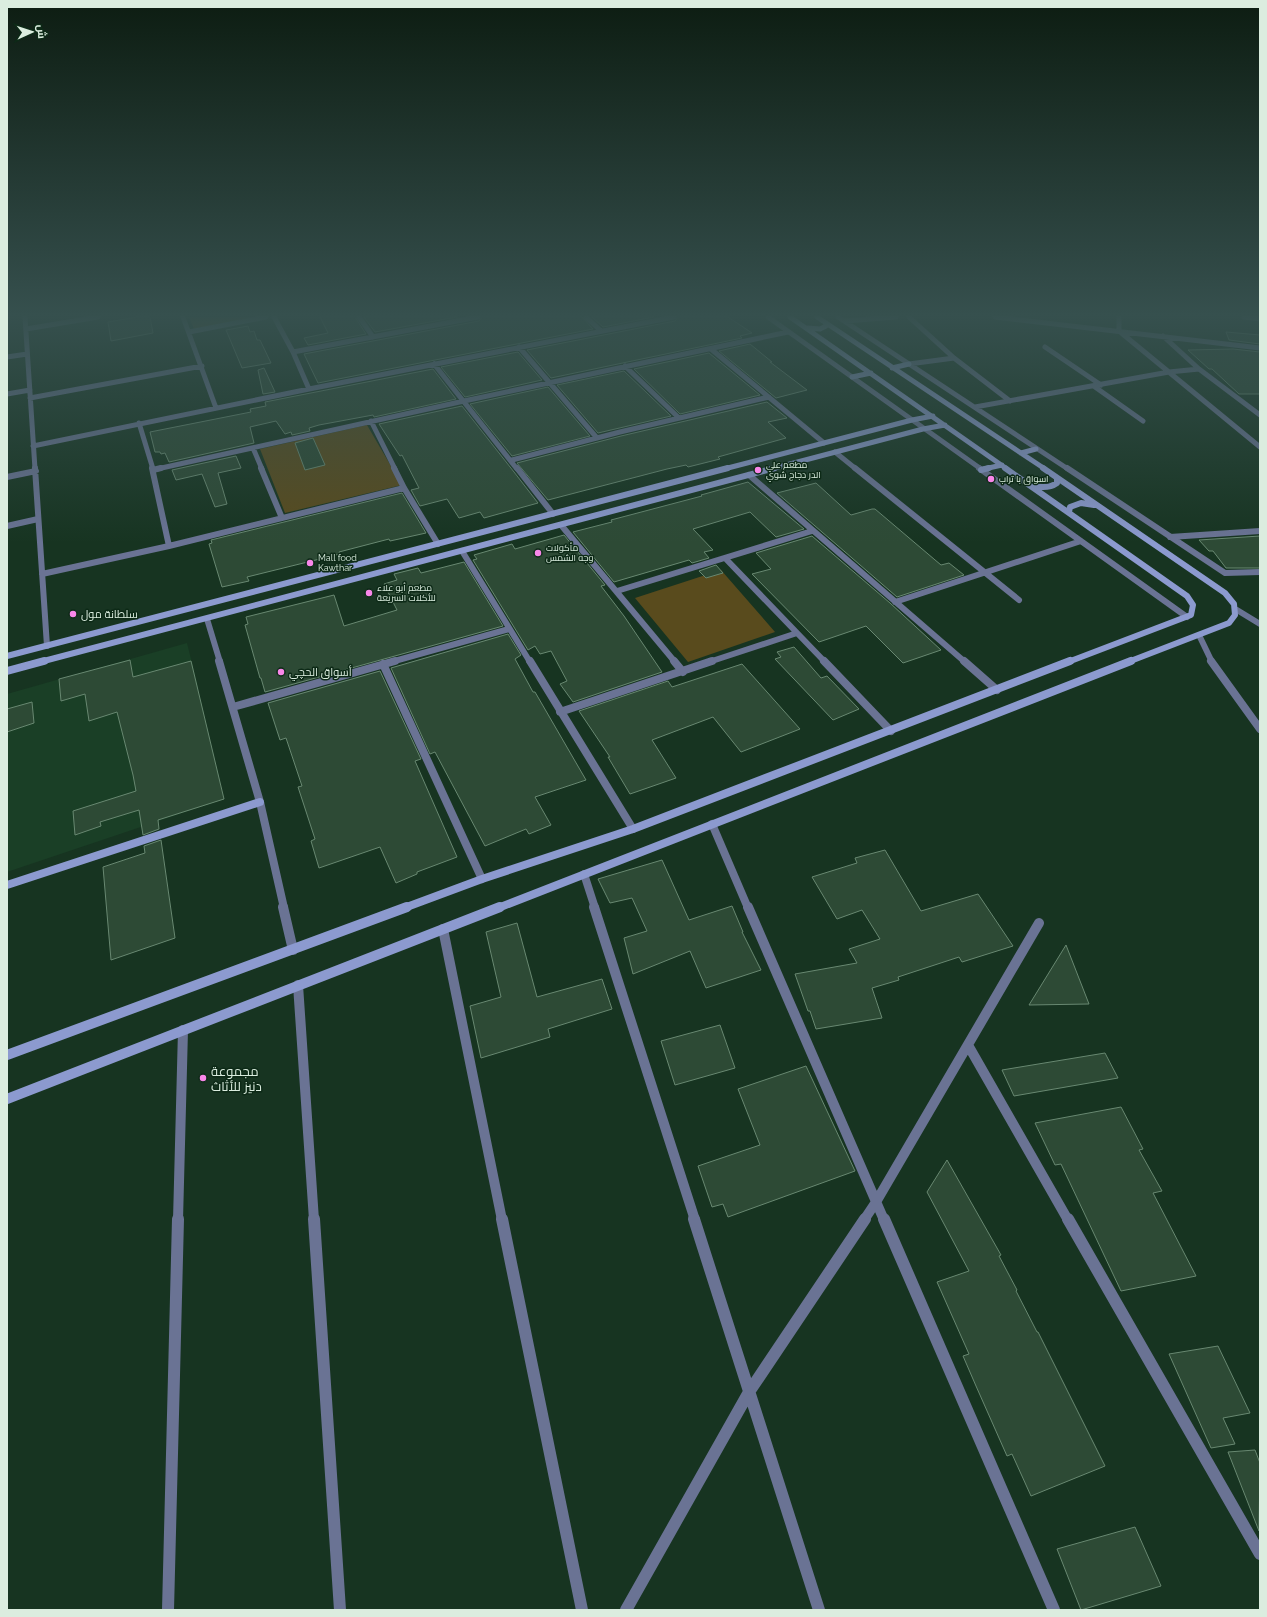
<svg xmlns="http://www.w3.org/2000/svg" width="1267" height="1617" viewBox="0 0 1267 1617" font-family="Raleway,Cairo,sans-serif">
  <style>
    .built { fill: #1a3f26 }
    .green { fill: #594b1d }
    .building { fill: #2d4a35; stroke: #688871 }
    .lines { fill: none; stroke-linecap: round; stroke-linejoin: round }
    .street-far4 { stroke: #6a7394; stroke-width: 5 }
    .street-far3 { stroke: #6a7394; stroke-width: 6 }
    .street-far2 { stroke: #6a7394; stroke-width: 8 }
    .street-far1 { stroke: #6a7394; stroke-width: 10 }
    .street { stroke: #6a7394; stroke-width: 12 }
    .secondary-far3 { stroke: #8c9acf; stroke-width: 5 }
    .secondary-far2 { stroke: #8c9acf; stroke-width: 6 }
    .secondary-far1 { stroke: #8c9acf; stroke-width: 8 }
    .secondary { stroke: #8c9acf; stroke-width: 10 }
    .poi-dot { fill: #f987e9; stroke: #0d2a17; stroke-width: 1.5 }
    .labels { text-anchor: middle; stroke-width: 3; stroke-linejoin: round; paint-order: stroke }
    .far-poi-label { font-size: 9px; fill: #dbeddf; stroke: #0d2a17; text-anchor: start }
    .poi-label { font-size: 11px; fill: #dbeddf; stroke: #0d2a17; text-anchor: start }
    .near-poi-label { font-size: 13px; fill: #dbeddf; stroke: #0d2a17; text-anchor: start }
  </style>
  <rect width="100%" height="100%" fill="#173421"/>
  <path class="built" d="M 187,643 L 198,687 L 198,689 L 224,799 L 7,872 L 7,694 Z"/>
  <path class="green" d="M 189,317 L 254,317 L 194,329 Z
    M 367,425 L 402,485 L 285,513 L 260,449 Z
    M 721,570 L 775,632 L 688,662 L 635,598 Z"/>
  <path class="building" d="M 137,317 L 150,317 L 153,333 L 111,341 L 108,322 Z
    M 320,317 L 355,317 L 366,334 L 308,345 L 304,338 L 328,333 Z
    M 364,317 L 457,317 L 375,332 Z
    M 482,317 L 582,317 L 593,329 L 318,383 L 304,354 L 479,321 Z
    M 592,317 L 654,317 L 603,327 Z
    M 678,317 L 728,317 L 752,333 L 740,336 L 742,338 L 551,378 L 527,350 L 675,321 Z
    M 248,326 L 250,332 L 254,331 L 257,340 L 260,340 L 271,363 L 242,368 L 226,330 Z
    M 1226,332 L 1260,335 L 1260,344 L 1229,340 Z
    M 750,344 L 772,362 L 770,362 L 807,390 L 776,398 L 719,351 Z
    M 1233,349 L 1260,352 L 1260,394 L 1239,394 L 1212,369 L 1209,369 L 1188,350 Z
    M 518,352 L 542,380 L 465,397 L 441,367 Z
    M 709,353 L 760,395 L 680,414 L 634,369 Z
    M 264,368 L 275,392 L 263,394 L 258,370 Z
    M 433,369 L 456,399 L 374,417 L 373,415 L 319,425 L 309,428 L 310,431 L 292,435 L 291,432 L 285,434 L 276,421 L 250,427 L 254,443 L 169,462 L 165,453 L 161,454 L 160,452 L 155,452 L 150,432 L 251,412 L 250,409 L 266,406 L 265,402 Z
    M 624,371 L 671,416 L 598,433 L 557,385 Z
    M 548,387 L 590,436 L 512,456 L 470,404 Z
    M 767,402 L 787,418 L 768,422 L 786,438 L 718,457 L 720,459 L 688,467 L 686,465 L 667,469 L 548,500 L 517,463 L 621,436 Z
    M 462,406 L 514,472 L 538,503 L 484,518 L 480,512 L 459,518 L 447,499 L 420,506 L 411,490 L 419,488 L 402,455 L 400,456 L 379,424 Z
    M 313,438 L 325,465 L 305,470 L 295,443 Z
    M 236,456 L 241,468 L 218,473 L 227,504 L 215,507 L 202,474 L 176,480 L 172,470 Z
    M 748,482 L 804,529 L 776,537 L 750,512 L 693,529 L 713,550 L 704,552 L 709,558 L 692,563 L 689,560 L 614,582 L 573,532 L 612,522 L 611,520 L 702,496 L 701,495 Z
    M 816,483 L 851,515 L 872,509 L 875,509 L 941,565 L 949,563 L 964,575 L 897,597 L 777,493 Z
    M 402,493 L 426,533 L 390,541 L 389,539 L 339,552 L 340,554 L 247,577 L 249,581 L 222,587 L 209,544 L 212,543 L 211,540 Z
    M 564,535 L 605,585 L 601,586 L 624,616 L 662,672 L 573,702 L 560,684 L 567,681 L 551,651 L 540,654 L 535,646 L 528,650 L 473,560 L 477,559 L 474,555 L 512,544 L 515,549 Z
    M 812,536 L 890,603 L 941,650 L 903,663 L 866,626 L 819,642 L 752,574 L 771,569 L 756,553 Z
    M 1260,536 L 1260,568 L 1226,568 L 1213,551 L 1209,551 L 1199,540 Z
    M 464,562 L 503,626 L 265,692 L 261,678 L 260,678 L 245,625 L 248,624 L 246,617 L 334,595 L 344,626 L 397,610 L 384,584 L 397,580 L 394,574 L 418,568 L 421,573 Z
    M 716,565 L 723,573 L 706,578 L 699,571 Z
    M 508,634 L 521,655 L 515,659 L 533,692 L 535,692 L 586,780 L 535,797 L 551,825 L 529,834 L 526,829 L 485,846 L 435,752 L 430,754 L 391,668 Z
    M 794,647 L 821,678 L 827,676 L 859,709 L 833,720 L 775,659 L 781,657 L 777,652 Z
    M 130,660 L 133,677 L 191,661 L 224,799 L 158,820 L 159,829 L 143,835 L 139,810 L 100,822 L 101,826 L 75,835 L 73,811 L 136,791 L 133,775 L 117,712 L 89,721 L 85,694 L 61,701 L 59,679 Z
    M 742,664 L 800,729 L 741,752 L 713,717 L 652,740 L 676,778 L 630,794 L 608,757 L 610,757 L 579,711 L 668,681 L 672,687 Z
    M 380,671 L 421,759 L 415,761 L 457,857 L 417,872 L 417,874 L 396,883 L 380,847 L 319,868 L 311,841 L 315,839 L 298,787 L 302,786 L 286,738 L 280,740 L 268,703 Z
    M 32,702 L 34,723 L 7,732 L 7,709 Z
    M 161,840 L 175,938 L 111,960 L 103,867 L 145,853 L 144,846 Z
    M 885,850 L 921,911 L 978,894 L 1013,946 L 962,962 L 959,957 L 898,977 L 899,980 L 872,988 L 882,1018 L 816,1029 L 810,1011 L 808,1011 L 795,974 L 857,963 L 849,949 L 880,939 L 862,910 L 837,919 L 812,877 L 857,863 L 855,858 Z
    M 662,860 L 689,920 L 732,906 L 743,932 L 742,932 L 761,970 L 706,988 L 690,951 L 633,974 L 624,938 L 647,931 L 632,898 L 610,903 L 598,879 Z
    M 517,923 L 537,997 L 602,979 L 612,1009 L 548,1029 L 550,1037 L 481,1058 L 470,1006 L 501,997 L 486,932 Z
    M 1066,945 L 1089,1004 L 1029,1005 Z
    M 720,1025 L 735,1068 L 675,1085 L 661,1041 Z
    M 1105,1053 L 1118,1078 L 1014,1096 L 1002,1070 Z
    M 806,1066 L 855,1171 L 728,1217 L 723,1204 L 712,1207 L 698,1166 L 760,1145 L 738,1089 Z
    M 1121,1107 L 1143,1149 L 1139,1150 L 1162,1191 L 1153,1193 L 1196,1276 L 1121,1291 L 1061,1164 L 1055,1165 L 1035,1123 Z
    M 947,1160 L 1001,1255 L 999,1256 L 1017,1290 L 1016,1291 L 1037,1332 L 1038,1332 L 1105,1466 L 1031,1496 L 1012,1454 L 1007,1456 L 976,1386 L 963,1356 L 969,1354 L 937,1282 L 969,1271 L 927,1192 Z
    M 1218,1346 L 1250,1413 L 1223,1418 L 1235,1444 L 1211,1448 L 1169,1354 Z
    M 1255,1450 L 1260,1463 L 1259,1531 L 1228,1452 Z
    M 1135,1527 L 1161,1586 L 1081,1610 L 1057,1549 Z"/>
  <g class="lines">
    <path class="street-far4" d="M 25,317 L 35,469
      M 183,317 L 216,408
      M 274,317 L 293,352 L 309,389
      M 359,317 L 373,337
      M 586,317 L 601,331
      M 768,317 L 981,469
      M 838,317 L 1068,469
      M 909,317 L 954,358 L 1010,401
      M 995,317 L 1260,348
      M 1119,317 L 1119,331 L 1260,447
      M 1244,317 L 1260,319
      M 845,321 L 896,317
      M 26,329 L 98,317
      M 189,332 L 266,317
      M 1163,336 L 1199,369 L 1260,415
      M 519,347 L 597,438
      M 1045,347 L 1101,385
      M 711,349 L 824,443
      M 293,352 L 478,317
      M 7,357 L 27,354
      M 434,364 L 517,469
      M 909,364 L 954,358
      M 625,366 L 679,418
      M 1095,387 L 1143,421
      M 7,394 L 30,390
      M 30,398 L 202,366
      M 975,407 L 1169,372 L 1199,369
      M 371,421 L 395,469
      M 139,423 L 153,469
      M 33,446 L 309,389 L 674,317
      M 253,448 L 262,469
      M 835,452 L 856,469
      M 512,460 L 620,432 L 769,397
      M 157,469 L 464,401 L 788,332"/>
    <path class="street-far3" d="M 35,468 L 47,646
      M 152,468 L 169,546
      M 261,468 L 282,518
      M 394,468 L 404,488 L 438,544
      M 517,468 L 553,514
      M 855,468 L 1019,600
      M 979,468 L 1187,617
      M 1067,468 L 1225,573 L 1260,572
      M 153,470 L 161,468
      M 749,475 L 965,662
      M 7,477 L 36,471
      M 561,525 L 675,662
      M 7,526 L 38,519
      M 1170,537 L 1260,531
      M 462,551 L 530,662
      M 725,558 L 825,662
      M 42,574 L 169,546 L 404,488
      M 617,591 L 812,531
      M 895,602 L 1081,541
      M 1237,610 L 1260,624
      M 207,619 L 220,662
      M 1199,635 L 1212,662
      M 391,662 L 509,629
      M 709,662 L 797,633"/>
    <path class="street-far2" d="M 219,661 L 260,802 L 284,908
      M 530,661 L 633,829
      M 674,661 L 683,672
      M 824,661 L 891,731
      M 964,661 L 997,690
      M 1211,661 L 1260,729
      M 383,664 L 482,879
      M 233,707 L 395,661
      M 560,712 L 712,661
      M 712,824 L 748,908
      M 584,874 L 595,908"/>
    <path class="street-far1" d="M 283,907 L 293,950
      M 594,907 L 695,1220
      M 748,907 L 884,1220
      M 443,929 L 502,1220
      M 298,985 L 314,1220
      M 968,1045 L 1068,1220
      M 178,1220 L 183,1030
      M 864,1220 L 876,1202 L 1039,923"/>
    <path class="street" d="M 314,1219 L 340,1610
      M 502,1219 L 582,1610
      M 694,1219 L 819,1610
      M 884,1219 L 1054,1610
      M 1068,1219 L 1260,1554
      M 168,1610 L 178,1219
      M 626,1610 L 749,1392 L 865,1219"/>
    <path class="secondary-far3" d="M 790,317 L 1007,469
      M 817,317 L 1045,469
      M 808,328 L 820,329 L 826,326 L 826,323
      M 892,368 L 909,364
      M 852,377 L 871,373
      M 1021,453 L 1036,449
      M 724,469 L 912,420 L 933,416
      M 771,469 L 923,429 L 945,425
      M 984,469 L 1002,465"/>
    <path class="secondary-far2" d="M 1005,468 L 1187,596 L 1193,605 L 1191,615 L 1068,662
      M 1043,468 L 1225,593 L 1234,604 L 1235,615 L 1229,623 L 1128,662
      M 981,470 L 989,468
      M 1034,486 C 1043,488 1050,488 1057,483 L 1057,479
      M 1069,512 L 1070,507 L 1081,503 L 1094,505
      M 7,656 L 728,468
      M 40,662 L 775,468"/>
    <path class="secondary-far1" d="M 7,671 L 44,661
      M 7,885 L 260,802
      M 404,908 L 482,879 L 633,829 L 1070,661
      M 498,908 L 1131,661"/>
    <path class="secondary" d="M 7,1055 L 407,907
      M 7,1099 L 500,907"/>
  </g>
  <linearGradient id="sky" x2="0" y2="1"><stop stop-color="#0d1d12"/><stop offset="0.58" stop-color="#36504e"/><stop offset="1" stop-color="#36504e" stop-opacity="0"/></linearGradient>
  <rect width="1267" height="543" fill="url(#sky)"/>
  <g class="poi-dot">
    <circle cx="758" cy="470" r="4"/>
    <circle cx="991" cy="479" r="4"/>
    <circle cx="538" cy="553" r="4"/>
    <circle cx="310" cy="563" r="4"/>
    <circle cx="369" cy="593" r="4"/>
    <circle cx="73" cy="614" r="4"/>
    <circle cx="281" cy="672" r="4"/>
    <circle cx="203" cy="1078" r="4"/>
  </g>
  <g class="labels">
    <g class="far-poi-label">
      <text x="766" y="468">مطعم علي<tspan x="766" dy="10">الدر دجاج شوي</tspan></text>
      <text x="999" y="482">اسواق با تراب</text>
      <text x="546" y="551">مأكولات<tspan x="546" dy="10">وجه الشمس</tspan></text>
      <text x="318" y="561">Mall food<tspan x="318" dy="10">Kawthar</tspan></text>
      <text x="377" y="591">مطعم أبو علاء<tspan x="377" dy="10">للأكلات السريعة</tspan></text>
    </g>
    <g class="poi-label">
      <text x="81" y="618">سلطانة مول</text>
      <text x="289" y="676">أسواق الحچي</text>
    </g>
    <g class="near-poi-label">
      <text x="211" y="1076">مجموعة<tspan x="211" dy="15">دنيز للأثاث</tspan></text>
    </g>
  </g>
  <rect width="1267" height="1617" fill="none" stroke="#dbeddf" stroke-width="16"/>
  <g transform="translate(32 32) rotate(87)" stroke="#0d2a17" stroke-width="3" paint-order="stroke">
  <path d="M0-3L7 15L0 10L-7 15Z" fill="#dbeddf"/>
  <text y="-6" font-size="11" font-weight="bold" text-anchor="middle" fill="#dbeddf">ش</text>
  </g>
</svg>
